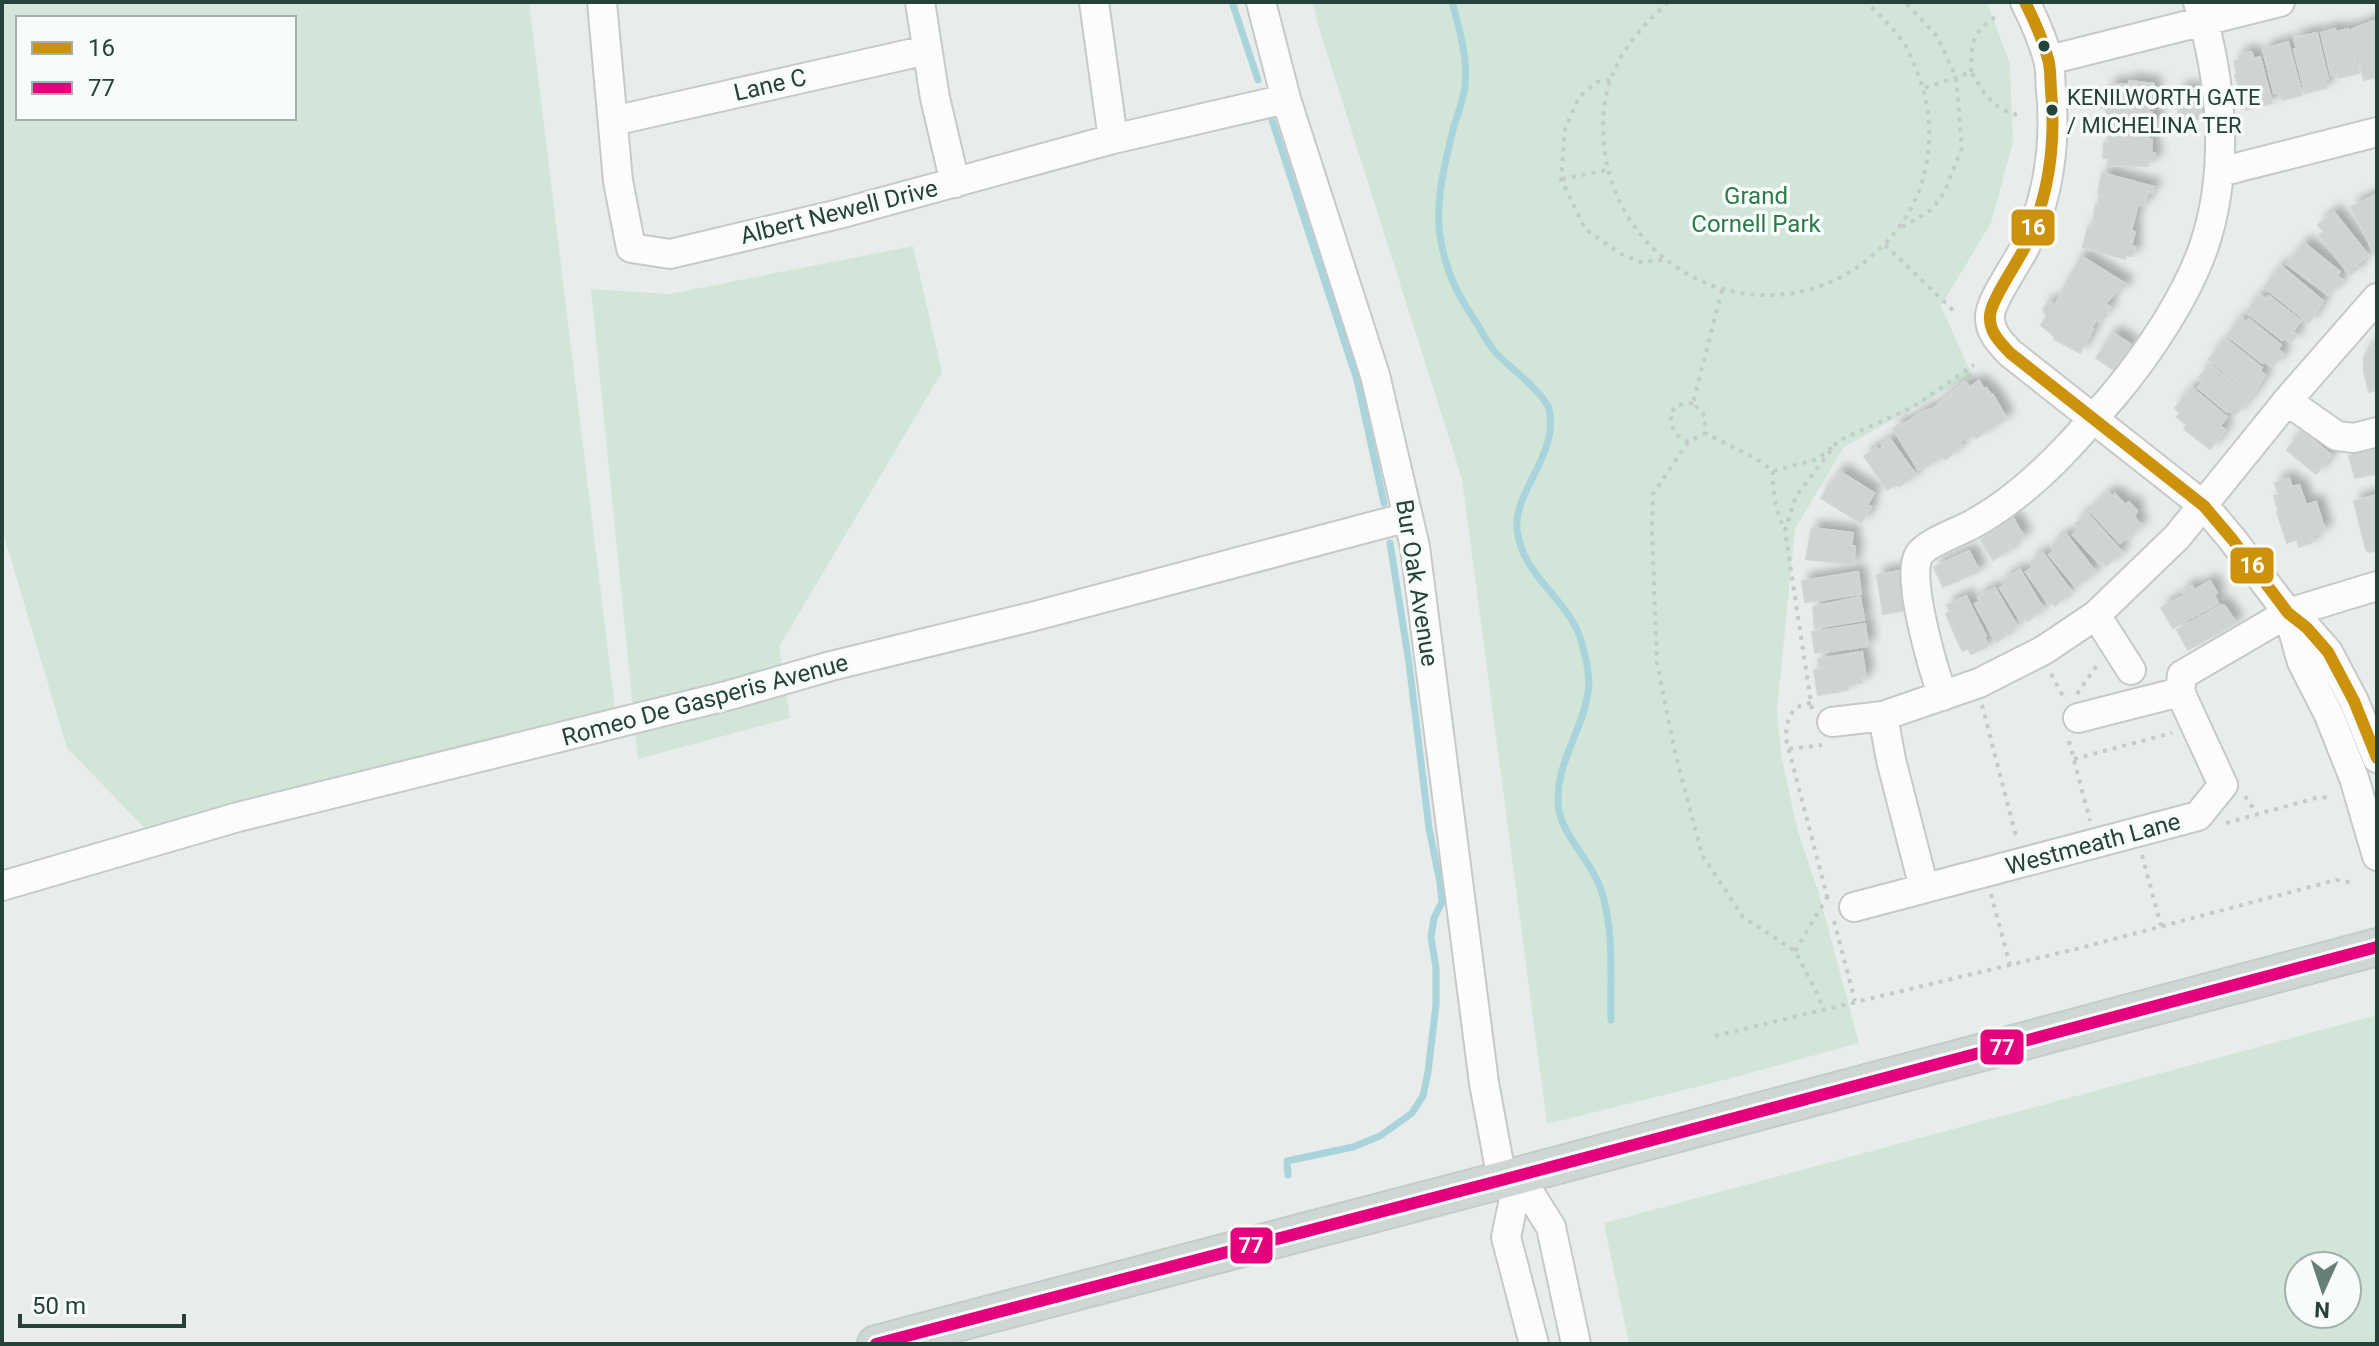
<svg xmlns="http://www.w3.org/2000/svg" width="2379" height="1346" viewBox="0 0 2379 1346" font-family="Roboto,sans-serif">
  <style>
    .green { fill: #d1e6d8; fill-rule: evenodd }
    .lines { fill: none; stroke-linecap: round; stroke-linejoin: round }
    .stream { stroke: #a9d4db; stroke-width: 7 }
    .building { fill: #cfd4d2; stroke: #d1d6d4; stroke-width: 2; filter: url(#shadow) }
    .minor-casing { stroke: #c5cac8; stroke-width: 32 }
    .major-casing { stroke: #c3ccc9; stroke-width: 40 }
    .path { stroke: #c3ccca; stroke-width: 4; stroke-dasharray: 4 6; stroke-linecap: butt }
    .minor { stroke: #fcfcfc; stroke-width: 28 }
    .major { stroke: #cfd7d5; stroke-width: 36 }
    .bus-1-casing { stroke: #f7fbf9; stroke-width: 18 }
    .bus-2-casing { stroke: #f7fbf9; stroke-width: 18 }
    .bus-1 { stroke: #cd920c; stroke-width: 12 }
    .bus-2 { stroke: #e5007d; stroke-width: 12 }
    .bus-dot { fill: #24423a; stroke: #f7fbf9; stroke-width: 3 }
    .labels { text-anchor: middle; stroke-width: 7; stroke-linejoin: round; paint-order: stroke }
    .bus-label { font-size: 22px; fill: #24423a; stroke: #f7fbf9; text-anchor: start }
    .street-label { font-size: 24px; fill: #24423a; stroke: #f7fbf9 }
    .park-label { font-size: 24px; fill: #2d7a4b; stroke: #f7fbf9 }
    .line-badge { stroke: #f7fbf9; stroke-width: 3 }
    .badge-label { font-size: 22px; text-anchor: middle; font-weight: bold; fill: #fff }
  </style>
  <defs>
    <filter id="shadow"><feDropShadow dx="7" dy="-7" stdDeviation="4" flood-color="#0004"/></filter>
  </defs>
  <rect width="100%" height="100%" fill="#e8edeb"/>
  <path class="green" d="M 2,2 L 529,2 L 618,733 L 164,848 L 67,748 L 2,529 ZM 18,18 L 294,18 L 294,118 L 18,118 Z
    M 1313,2 L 1987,2 L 2010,64 L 2013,142 L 1991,223 L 1941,306 L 1972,375 L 1844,447 L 1795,529 L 1777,709 L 1781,754 L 1797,828 L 1819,894 L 1859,1043 L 1728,1079 L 1547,1124 L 1462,479 L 1318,25 Z
    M 913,246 L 942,372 L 779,647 L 790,718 L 638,759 L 591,289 L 670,294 Z
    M 2377,1015 L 2377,1344 L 1629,1344 L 1604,1223 ZM 2299,1266 L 2347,1266 L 2347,1314 L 2299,1314 Z"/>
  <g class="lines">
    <path class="stream" d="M 1232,2 L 1258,80
      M 1452,2 C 1459,27 1468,59 1465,85 C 1464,99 1458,113 1454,126 C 1444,166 1432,210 1443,251 C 1450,282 1462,301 1479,327 C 1484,336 1489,345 1495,352 C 1507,365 1545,394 1549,409 C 1559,456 1513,491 1517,530 C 1522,577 1571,600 1582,644 C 1586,658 1591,677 1588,692 C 1583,730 1557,760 1558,802 C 1559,834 1590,858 1600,887 C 1615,929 1610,976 1611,1020
      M 1272,120 L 1357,380 L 1384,503
      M 1288,1175 L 1287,1161 L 1353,1147 L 1380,1136 L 1412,1113 L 1423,1096 L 1428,1072 L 1436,1005 L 1436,968 L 1431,937 L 1434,918 L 1442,902 L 1440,882 L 1429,828 L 1409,663 L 1390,543"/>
  </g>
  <path class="building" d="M 2373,21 L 2377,23 L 2377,77 L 2364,80 L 2351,30 Z
    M 2335,29 L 2336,32 L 2348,29 L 2359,73 L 2339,78 L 2338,73 L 2331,75 L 2321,33 Z
    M 2317,33 L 2328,79 L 2324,80 L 2326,88 L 2305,93 L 2294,49 L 2297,49 L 2294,38 Z
    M 2288,42 L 2302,95 L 2282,100 L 2280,92 L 2274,93 L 2263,50 Z
    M 2249,52 L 2252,53 L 2254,59 L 2260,57 L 2272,103 L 2246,110 L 2235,75 L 2237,74 L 2234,62 L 2239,60 L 2240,55 Z
    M 2129,81 L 2154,84 L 2154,109 L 2149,109 L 2149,112 L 2152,112 L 2152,116 L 2156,116 L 2156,123 L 2153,123 L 2153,128 L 2148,128 L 2148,139 L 2152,139 L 2151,153 L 2155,153 L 2155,160 L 2148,162 L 2148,166 L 2108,165 L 2108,158 L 2103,158 L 2104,143 L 2108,144 L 2109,132 L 2106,131 L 2107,114 L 2105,108 L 2101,108 L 2101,97 L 2108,97 L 2109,85 L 2129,84 Z
    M 2179,89 L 2201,90 L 2201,119 L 2178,119 Z
    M 2102,173 L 2154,187 L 2152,193 L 2148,192 L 2144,206 L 2138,204 L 2131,231 L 2135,232 L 2131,246 L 2135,247 L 2132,256 L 2126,255 L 2125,259 L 2083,247 L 2088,227 L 2092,228 L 2096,204 L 2098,204 L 2100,195 L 2098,194 Z
    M 2375,195 L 2377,199 L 2376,257 L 2351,207 Z
    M 2334,212 L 2368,255 L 2356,265 L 2359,268 L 2350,275 L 2319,235 L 2324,232 L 2318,225 Z
    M 2304,243 L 2340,272 L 2337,276 L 2342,280 L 2328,295 L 2287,264 Z
    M 2081,256 L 2126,284 L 2122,291 L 2118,289 L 2105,304 L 2110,307 L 2107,313 L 2104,311 L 2099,322 L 2096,320 L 2091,328 L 2093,329 L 2080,353 L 2054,339 L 2055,337 L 2041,325 L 2047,316 L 2043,310 L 2048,302 L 2055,305 L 2069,278 L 2072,280 L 2074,276 L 2071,274 Z
    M 2281,266 L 2323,301 L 2309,323 L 2264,287 Z
    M 2260,295 L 2266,299 L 2269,296 L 2301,321 L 2292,332 L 2297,335 L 2291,342 L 2284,338 L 2282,340 L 2246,312 Z
    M 2241,318 L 2246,322 L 2249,319 L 2281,345 L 2278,349 L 2283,354 L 2272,367 L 2264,361 L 2262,363 L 2227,335 Z
    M 2113,333 L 2132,345 L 2116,371 L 2096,358 Z
    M 2226,339 L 2262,368 L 2260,371 L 2265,375 L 2252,395 L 2209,359 Z
    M 2377,346 L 2377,390 L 2369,392 L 2364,371 L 2364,357 L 2370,347 Z
    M 2210,364 L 2250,397 L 2235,415 L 2229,410 L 2227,412 L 2198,388 L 2204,381 L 2199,377 Z
    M 1979,381 L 1984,389 L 1986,388 L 1992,396 L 1993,395 L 2006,418 L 1976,438 L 1974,435 L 1967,440 L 1965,438 L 1959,443 L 1961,446 L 1946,459 L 1939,455 L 1937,456 L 1938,459 L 1923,469 L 1921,467 L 1918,469 L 1893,428 L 1901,423 L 1903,425 L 1926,410 L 1927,411 L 1934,408 L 1965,382 L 1970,387 Z
    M 2192,388 L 2227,417 L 2220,426 L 2225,430 L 2210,449 L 2184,429 L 2187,425 L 2177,417 L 2180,413 L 2175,408 Z
    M 2302,431 L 2331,455 L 2316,474 L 2287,450 Z
    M 1890,439 L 1916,475 L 1899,486 L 1898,484 L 1887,490 L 1864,456 L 1876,448 L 1878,450 L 1883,447 L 1882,444 Z
    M 2377,449 L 2377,473 L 2355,478 L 2349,456 Z
    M 1839,471 L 1874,493 L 1867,505 L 1871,507 L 1861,523 L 1821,498 L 1828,486 L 1832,489 L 1833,486 L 1831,485 Z
    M 2289,478 L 2292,487 L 2299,485 L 2306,505 L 2316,502 L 2325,531 L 2311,536 L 2313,542 L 2299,547 L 2297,539 L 2287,543 L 2277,512 L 2279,512 L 2274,496 L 2279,495 L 2275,483 Z
    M 2109,493 L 2112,497 L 2115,494 L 2125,505 L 2129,502 L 2137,511 L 2134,517 L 2141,525 L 2120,543 L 2090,511 Z
    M 2377,495 L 2377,550 L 2370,552 L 2366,550 L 2354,501 Z
    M 2087,513 L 2122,552 L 2106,566 L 2101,561 L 2099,563 L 2073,535 L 2079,529 L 2075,524 Z
    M 2013,518 L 2024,537 L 2009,546 L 2011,549 L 1993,560 L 1981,540 Z
    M 1812,528 L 1853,533 L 1851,546 L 1855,546 L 1853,565 L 1806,559 Z
    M 2066,534 L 2095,571 L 2076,587 L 2049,555 L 2054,551 L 2051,547 Z
    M 1969,551 L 1979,571 L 1943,587 L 1934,567 Z
    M 2043,553 L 2071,591 L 2055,606 L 2052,602 L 2048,603 L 2026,572 L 2033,567 L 2030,562 Z
    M 2020,570 L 2043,608 L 2028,621 L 2025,616 L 2020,620 L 2000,588 L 2005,585 L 2002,581 Z
    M 1900,571 L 1906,610 L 1883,614 L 1877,575 Z
    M 1858,572 L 1861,594 L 1805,602 L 1802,581 Z
    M 2210,581 L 2217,593 L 2214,595 L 2218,603 L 2173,628 L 2161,608 L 2185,595 L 2182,591 L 2192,586 L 2194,590 Z
    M 1995,588 L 2017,626 L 2004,633 L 2006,636 L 1996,642 L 1975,604 L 1980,601 L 1978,597 Z
    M 1966,596 L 1986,636 L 1984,637 L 1988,646 L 1971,654 L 1968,648 L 1963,651 L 1960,646 L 1946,614 L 1950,612 L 1947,605 Z
    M 1860,597 L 1864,620 L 1815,628 L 1813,607 Z
    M 2221,605 L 2225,606 L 2236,623 L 2188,650 L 2177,630 Z
    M 1865,624 L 1868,646 L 1815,653 L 1812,632 Z
    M 1862,652 L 1866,677 L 1861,678 L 1862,683 L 1847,685 L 1848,690 L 1818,695 L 1814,670 L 1820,669 L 1818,659 Z"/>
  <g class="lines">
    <g class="minor-casing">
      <path id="minor" d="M 602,2 L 618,181 L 631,248 L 670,254 L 839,214 L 1113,139 L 1286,99
        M 920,2 L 935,98 L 955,183
        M 1094,2 L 1113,139
        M 1261,2 L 1286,99 L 1375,375 L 1415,547 L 1484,1083 L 1502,1180
        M 2025,2 C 2034,20 2043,40 2048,59 C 2051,69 2050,80 2051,90 C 2056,144 2049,196 2026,245 C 2018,262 1990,301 1990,316 C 1989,332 2000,342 2010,353 L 2204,506 L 2232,539 L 2288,613 L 2307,628 L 2328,652 L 2354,701 L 2377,758
        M 2049,60 L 2280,2
        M 613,121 L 927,50
        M 2220,172 L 2377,132
        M 2287,401 L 2337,436 L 2354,438 L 2377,432
        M 2288,613 L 2302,662 L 2329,715 L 2354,778 L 2377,856
        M 2096,615 L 2131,670
        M 1943,696 C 1934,672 1905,575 1919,555 C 1926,543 1958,532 1971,525 C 1986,517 2002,506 2016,495 C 2053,466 2083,431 2113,396 C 2147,356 2187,296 2204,246 C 2230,169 2222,79 2198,2
        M 1883,716 L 1891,760 L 1924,888
        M 2078,718 L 2180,692
        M 1832,722 L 1883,716 L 1979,683 L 2044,650 L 2096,615 L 2177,537 L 2287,401 L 2377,298
        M 2,886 L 238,817 L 730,695 L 831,666 L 1035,616 L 1408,517
        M 1854,907 L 2198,816 L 2223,785 L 2180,692 L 2182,675 L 2288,613 L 2377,586
        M 1519,1176 L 1551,1227 L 1576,1344
        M 1519,1176 L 1506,1237 L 1534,1344"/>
    </g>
    <g class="major-casing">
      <path id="major" d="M 876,1344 L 1502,1180 L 2377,947"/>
    </g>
    <path class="path" d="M 1668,2 C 1644,25 1622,47 1611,79 C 1603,99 1602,124 1604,145 C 1617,274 1764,341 1867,260 C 1893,239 1912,214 1922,182 C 1934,141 1931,103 1914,64 C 1911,57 1908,49 1903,42 C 1894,29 1882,18 1871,6 L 1865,2
      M 1971,72 C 1972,39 1971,34 1999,14
      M 1610,80 L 1597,82 L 1579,97 L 1565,129 L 1561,179 L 1585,229 L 1621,254 L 1640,262 L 1663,260
      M 1925,88 L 1971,72 C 1988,99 1992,108 2023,117
      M 1562,179 L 1607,170
      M 1902,227 L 1931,210 L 1944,193 L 1962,148 L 1956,77 L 1937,36 L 1905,2
      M 1885,245 L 1956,313
      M 1722,290 L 1693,403 L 1705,416 L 1705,433 L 1755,458 L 1773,471 L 1818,459 L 1832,447
      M 1693,403 L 1677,405 L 1670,414 L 1674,433 L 1688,442 L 1705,433
      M 1688,442 L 1653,494 L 1652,532 L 1657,663 L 1675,752 L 1702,855 L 1743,917 L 1795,951 L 1819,997 L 1823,1009
      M 1773,471 C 1772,491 1776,512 1785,530
      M 2051,674 L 2064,698
      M 2077,694 L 2097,665
      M 1811,703 C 1790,705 1786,720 1786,739 L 1829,904
      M 1982,705 L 2017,840
      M 1812,709 L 1785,531 L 1796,496 L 1838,441 L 1913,407 L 1974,365
      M 2069,741 L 2090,821
      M 1789,749 L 1822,745
      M 2074,759 L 2172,733
      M 2245,796 L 2257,814
      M 2226,823 L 2316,798 L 2329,797
      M 2142,855 L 2161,926
      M 1991,894 L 2010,965
      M 1834,921 L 1855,1001
      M 1795,951 L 1828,896
      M 1715,1036 L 2080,948 L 2336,880 L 2354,883"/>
    <use href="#minor" class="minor"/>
    <use href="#major" class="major"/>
    <g class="bus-1-casing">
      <path id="bus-1" d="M 2025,2 C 2034,20 2043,40 2048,59 C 2051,69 2050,80 2051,90 C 2056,144 2049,196 2026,245 C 2018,262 1990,301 1990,316 C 1989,332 2000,342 2010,353 L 2204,506 L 2232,539 L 2288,613 L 2307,628 L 2328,652 L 2354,701 L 2377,758"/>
    </g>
    <g class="bus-2-casing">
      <path id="bus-2" d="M 876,1344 L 1502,1180 L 2377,947"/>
    </g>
    <use href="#bus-1" class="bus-1"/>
    <use href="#bus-2" class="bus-2"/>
  </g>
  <g class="bus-dot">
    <circle cx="2044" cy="46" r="7"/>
    <circle cx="2052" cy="110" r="7"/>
  </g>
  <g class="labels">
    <g class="bus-label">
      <text x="2067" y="105">KENILWORTH GATE<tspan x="2067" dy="28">/ MICHELINA TER</tspan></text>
    </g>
    <g class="street-label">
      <text transform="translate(770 85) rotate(-13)" y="8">Lane C</text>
      <text transform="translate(839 212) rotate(-14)" y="8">Albert Newell Drive</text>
      <text transform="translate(1417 583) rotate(81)" y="8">Bur Oak Avenue</text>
      <text transform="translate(705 700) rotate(-15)" y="8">Romeo De Gasperis Avenue</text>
      <text transform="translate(2093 844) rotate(-15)" y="8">Westmeath Lane</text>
    </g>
    <g class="park-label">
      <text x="1756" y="204">Grand<tspan x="1756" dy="28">Cornell Park</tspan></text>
    </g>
  </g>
  <g class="line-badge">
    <rect x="2010" y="208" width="46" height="39" rx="8" fill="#cd920c"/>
    <rect x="2229" y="546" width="46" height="39" rx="8" fill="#cd920c"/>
    <rect x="1979" y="1028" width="46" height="38" rx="8" fill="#e5007d"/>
    <rect x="1229" y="1226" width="45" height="39" rx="8" fill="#e5007d"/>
  </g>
  <g class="badge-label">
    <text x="2033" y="235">16</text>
    <text x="2252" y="573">16</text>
    <text x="2002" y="1055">77</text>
    <text x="1251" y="1253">77</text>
  </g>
  <rect width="2379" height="1346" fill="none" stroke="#24423a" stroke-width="8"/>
  <rect x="16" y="16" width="280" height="104" fill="#f7fbf9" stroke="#a3b1ad" stroke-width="2"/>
  <rect x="32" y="42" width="40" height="12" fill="#cd920c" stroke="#a3b1ad" stroke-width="2"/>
  <text x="88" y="56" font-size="24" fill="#24423a">16</text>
  <rect x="32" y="82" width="40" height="12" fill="#e5007d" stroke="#a3b1ad" stroke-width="2"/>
  <text x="88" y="96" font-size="24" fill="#24423a">77</text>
  <g transform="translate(2323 1290) rotate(183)"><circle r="38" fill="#f7fbf9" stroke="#a3b1ad" stroke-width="2"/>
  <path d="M0-6L14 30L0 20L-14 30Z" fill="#697e78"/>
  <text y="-12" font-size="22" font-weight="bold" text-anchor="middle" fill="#24423a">N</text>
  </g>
  <path d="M20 1314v12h164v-12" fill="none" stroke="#24423a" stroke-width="4"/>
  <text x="32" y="1314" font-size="24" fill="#24423a" stroke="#f7fbf9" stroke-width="6" paint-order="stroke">50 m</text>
</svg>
